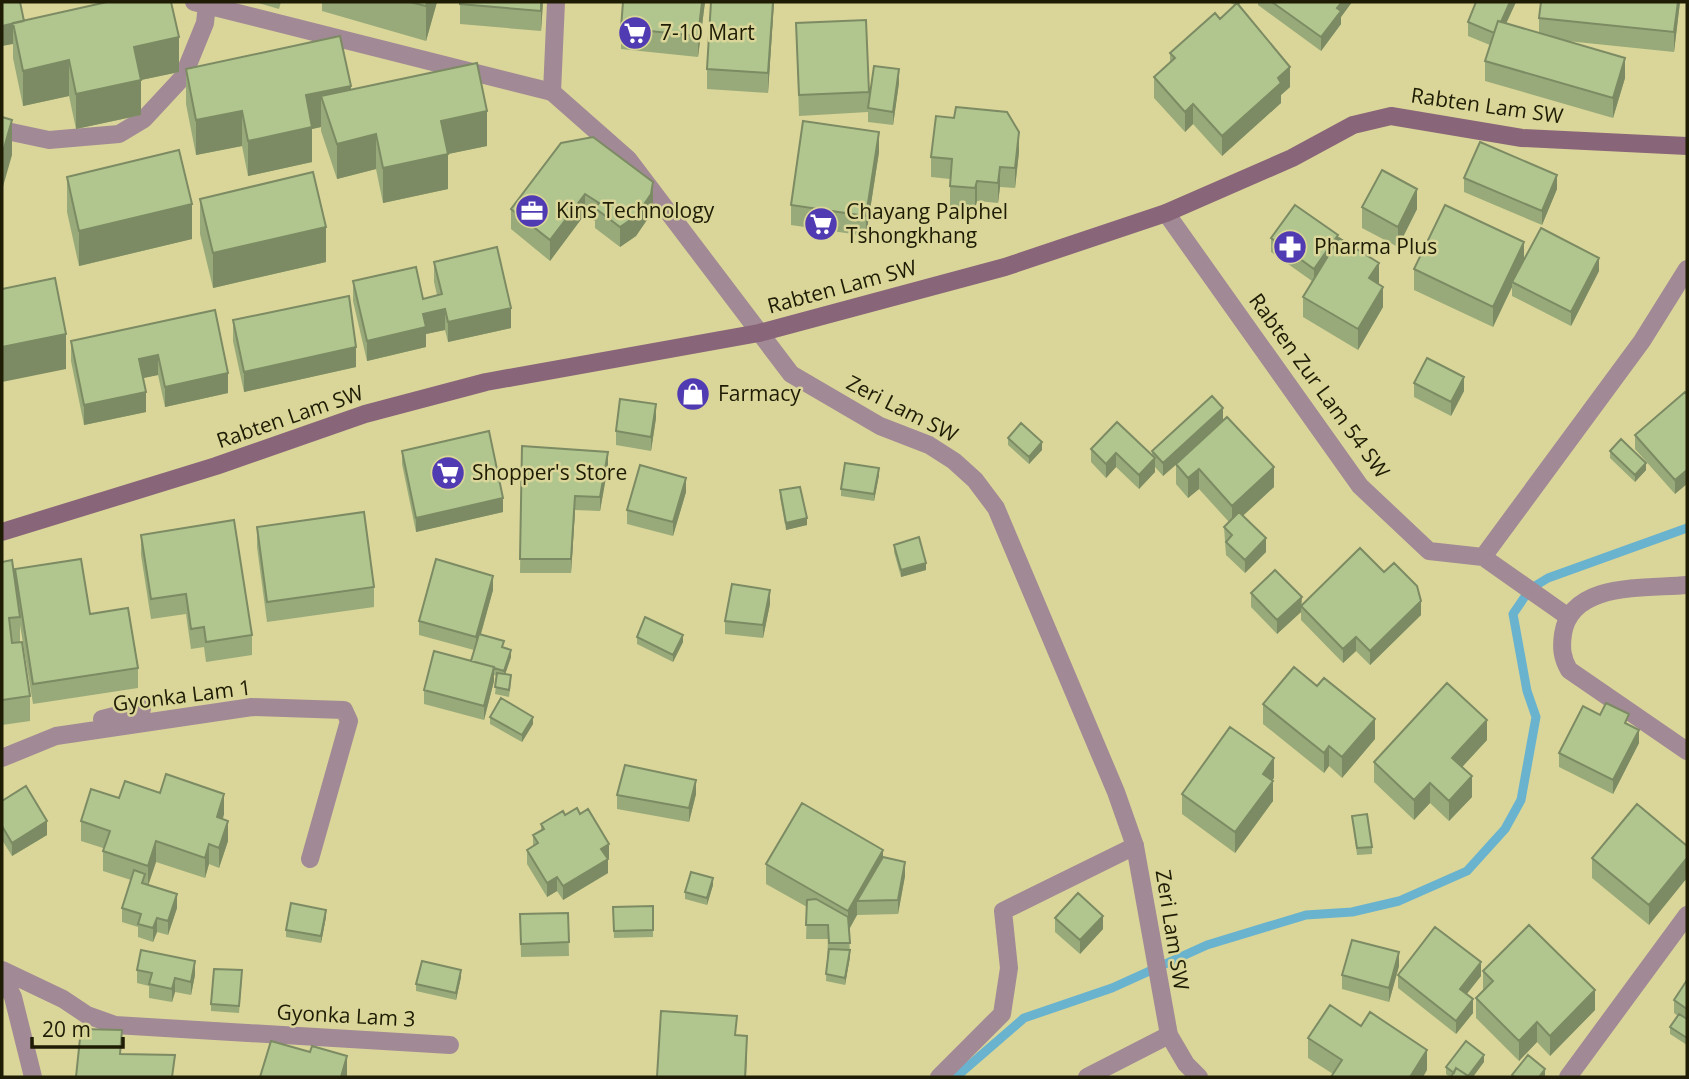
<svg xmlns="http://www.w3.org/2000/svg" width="1689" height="1079" viewBox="0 0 1689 1079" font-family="'Open Sans',sans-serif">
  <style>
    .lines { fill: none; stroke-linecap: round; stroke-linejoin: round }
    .stream { stroke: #69b3cf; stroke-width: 9 }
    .minor { stroke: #a28996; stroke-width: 18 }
    .tertiary { stroke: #a28996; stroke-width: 18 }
    .secondary { stroke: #896579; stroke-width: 18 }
    .wall { fill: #98aa7a }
    .shaded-wall { fill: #7c8b63 }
    .building { fill: #b1c68e; stroke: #7c8b63; stroke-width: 2 }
    .labels { text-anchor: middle; stroke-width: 5; stroke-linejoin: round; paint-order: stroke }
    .poi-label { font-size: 21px; fill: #1e1c04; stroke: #dad699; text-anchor: start }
    .street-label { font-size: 21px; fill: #1e1c04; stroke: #dad699 }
  </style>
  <rect width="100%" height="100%" fill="#dad699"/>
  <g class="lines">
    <path class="stream" d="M 956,1077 L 1024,1018 L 1112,988 L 1207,945 L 1306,915 L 1352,912 L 1399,901 L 1467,871 L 1505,829 L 1521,800 L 1536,717 L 1527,691 L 1513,614 L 1530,589 L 1548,578 L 1687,528"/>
    <path class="minor" d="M 194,2 L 552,92
      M 2,130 L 49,140 L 119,134 L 144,119 L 183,77 L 205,23 L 207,4
      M 1166,213 L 1360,486 L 1429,551 L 1483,557 L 1642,341 L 1687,269
      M 1483,557 L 1567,616
      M 102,719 L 142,709
      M 2,758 L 56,736 L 252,707 L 344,710 L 349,721 L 310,859
      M 2,970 L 63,999 L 87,1015 L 115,1025 L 450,1045
      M 2,975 L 13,997 L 33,1077
      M 939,1077 L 1002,1014 L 1009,968 L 1003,911 L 1135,846
      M 1087,1077 L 1169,1035"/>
    <path class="tertiary" d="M 556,2 L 552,92 L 628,159 L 791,374 L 880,426 L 929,445 L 954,461 L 975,480 L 996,508 L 1116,792 L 1135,846 L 1169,1035 L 1186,1064 L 1199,1077
      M 1687,585 C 1646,589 1571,581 1563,634 C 1561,648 1562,658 1569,670 L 1687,751
      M 1568,1077 L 1687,915"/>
    <path class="secondary" d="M 2,532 L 216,466 L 365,414 L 486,382 L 759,333 L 1005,267 L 1166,213 L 1292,158 L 1353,125 L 1391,116 L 1522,138 L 1687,146"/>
  </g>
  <path class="wall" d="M 2,2 L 24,21 L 179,72 L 141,80 L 141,115 L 76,129 L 69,96 L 23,106 L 13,58 L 13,44 Z
    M 255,2 L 281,2 L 279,9 Z
    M 322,2 L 437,2 L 426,41 L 322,11 Z
    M 460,2 L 543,2 L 541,31 L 460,24 Z
    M 705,2 L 698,57 L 621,49 L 621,28 Z
    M 774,2 L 768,93 L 707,89 L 707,69 Z
    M 1228,2 L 1241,2 L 1239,5 L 1290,87 L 1281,95 L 1281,103 L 1222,156 L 1193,124 L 1185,132 L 1154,98 L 1154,77 L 1170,63 L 1170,53 L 1220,19 L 1235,5 Z
    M 1258,2 L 1352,2 L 1341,17 L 1341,24 L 1321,51 L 1258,5 Z
    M 1476,2 L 1516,2 L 1506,23 L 1539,33 L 1539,18 L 1680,2 L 1674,52 L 1567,41 L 1625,78 L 1613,118 L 1485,81 L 1485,61 L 1490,45 L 1468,36 L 1468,22 Z
    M 796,23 L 869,92 L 869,104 L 899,83 L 893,125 L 868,122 L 868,112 L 799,116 Z
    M 186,69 L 351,90 L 487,146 L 448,154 L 448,189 L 383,203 L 376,169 L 337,179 L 321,131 L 321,127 L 312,129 L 312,162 L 248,176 L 242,146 L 196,155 L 186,104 Z
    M 561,143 L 653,202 L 651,214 L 636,236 L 620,247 L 595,228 L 595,221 L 585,214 L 550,261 L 511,229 L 511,209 Z
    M 879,152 L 866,236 L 791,225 L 791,205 Z
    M 1019,152 L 1015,188 L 1000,187 L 998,203 L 977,201 L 975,209 L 950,206 L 950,179 L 931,177 L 931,157 Z
    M 67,177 L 192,239 L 79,266 L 67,212 Z
    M 1464,178 L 1557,189 L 1542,225 L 1464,192 Z
    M 200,199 L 326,262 L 213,288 L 200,234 Z
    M 1362,207 L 1417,209 L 1398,247 L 1362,228 Z
    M 1271,238 L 1338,240 L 1379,283 L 1378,284 L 1383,307 L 1358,350 L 1303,317 L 1303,297 L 1312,281 L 1271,252 Z
    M 1524,260 L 1599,271 L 1571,326 L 1512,296 L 1512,287 L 1493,327 L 1414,290 L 1414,269 Z
    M 434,262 L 511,328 L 448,342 L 445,330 L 426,334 L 426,347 L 367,361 L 353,301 L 353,281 L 423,299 L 437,295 L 434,282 Z
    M 215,310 L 228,393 L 165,407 L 158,375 L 143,378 L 146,412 L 84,425 L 71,361 L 71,341 Z
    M 233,320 L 356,367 L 244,392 L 233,341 Z
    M 1414,383 L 1464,391 L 1451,416 L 1414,397 Z
    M 1687,395 L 1675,494 L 1635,449 L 1635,435 Z
    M 656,418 L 651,451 L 616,445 L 616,431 Z
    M 1223,421 L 1274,487 L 1243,515 L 1266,552 L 1245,573 L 1226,555 L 1224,527 L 1229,522 L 1199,489 L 1188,498 L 1176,484 L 1176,465 L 1163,476 L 1155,467 L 1155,472 L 1139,489 L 1116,467 L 1106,478 L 1091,462 L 1091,449 L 1152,456 L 1152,451 Z
    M 1008,438 L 1042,450 L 1029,464 L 1008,445 Z
    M 522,446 L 608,466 L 600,511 L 575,510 L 571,573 L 520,573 Z
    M 402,451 L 503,512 L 416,532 L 402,464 Z
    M 1610,451 L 1646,470 L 1635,482 L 1610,458 Z
    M 879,475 L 874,501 L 841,496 L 841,489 Z
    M 780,490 L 807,525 L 786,530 L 780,497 Z
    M 686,492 L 673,536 L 627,524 L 627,510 Z
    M 257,527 L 374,587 L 374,607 L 267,622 L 257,547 Z
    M 141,535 L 252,635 L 252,655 L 206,662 L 204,647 L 191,649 L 186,614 L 151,619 L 141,555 Z
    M 894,545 L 926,570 L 901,577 L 894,552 Z
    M 2,562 L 15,578 L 15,569 L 90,614 L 138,668 L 138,688 L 33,704 L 20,625 L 20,642 L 30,696 L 30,721 L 2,725 Z
    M 493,590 L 481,634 L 504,648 L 511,657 L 505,674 L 511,682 L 509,697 L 495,694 L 497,676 L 494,675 L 494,681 L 484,720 L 424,704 L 424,690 L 471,661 L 474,650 L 419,635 L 419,621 Z
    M 1251,593 L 1302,606 L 1421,615 L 1370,665 L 1356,651 L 1343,663 L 1301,620 L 1301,612 L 1277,634 L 1251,607 Z
    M 770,604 L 763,638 L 725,634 L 725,621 Z
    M 637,637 L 683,642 L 673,662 L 637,644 Z
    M 1263,704 L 1375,739 L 1342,778 L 1329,766 L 1324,773 L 1263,724 Z
    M 1600,715 L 1629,725 L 1639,743 L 1613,794 L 1559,767 L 1559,753 Z
    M 490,717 L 533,724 L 522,742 L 490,724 Z
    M 1487,740 L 1462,767 L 1472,797 L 1449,821 L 1430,803 L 1414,820 L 1374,782 L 1374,762 Z
    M 1274,778 L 1272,780 L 1273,801 L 1235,853 L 1182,814 L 1182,794 Z
    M 696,794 L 689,822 L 617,809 L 617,795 Z
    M 119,798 L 224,814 L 223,819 L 228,841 L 219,868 L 209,864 L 205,878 L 156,862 L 148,885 L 177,908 L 168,935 L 157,932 L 153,942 L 138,937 L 138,927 L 122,922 L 122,908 L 131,880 L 103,871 L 103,848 L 81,841 L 81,821 Z
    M 2,801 L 47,835 L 12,856 L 2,840 Z
    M 565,815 L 609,858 L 608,859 L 608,873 L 563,900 L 557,891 L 547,897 L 527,864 L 527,850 L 533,846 L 533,835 L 541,831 L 541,824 Z
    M 1352,816 L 1372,847 L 1372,854 L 1357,855 Z
    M 1687,846 L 1649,925 L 1592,878 L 1592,858 Z
    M 883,857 L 905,876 L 898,914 L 857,915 L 849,930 L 850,957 L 845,985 L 826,981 L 828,939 L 806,939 L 807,907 L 766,884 L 766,864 Z
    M 713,885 L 707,905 L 685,899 L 685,892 Z
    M 653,906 L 653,937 L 614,938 L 613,907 Z
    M 568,913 L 569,956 L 521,957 L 520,914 Z
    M 326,917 L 321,943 L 286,937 L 286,930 Z
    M 1055,918 L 1103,929 L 1080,954 L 1055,932 Z
    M 1399,966 L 1389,1002 L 1342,989 L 1342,975 Z
    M 137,970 L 195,975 L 191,995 L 175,992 L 172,1002 L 149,998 L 149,986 L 137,983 Z
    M 1483,971 L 1595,1010 L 1550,1056 L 1537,1042 L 1519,1061 L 1476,1018 L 1476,998 L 1483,990 Z
    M 1398,975 L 1481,976 L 1467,994 L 1473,1013 L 1456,1034 L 1398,988 Z
    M 242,977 L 239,1013 L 211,1011 L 211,1004 Z
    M 461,977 L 456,1000 L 416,991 L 416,984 Z
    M 1687,980 L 1687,1045 L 1670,1034 L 1670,1027 L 1678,1016 L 1674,1013 L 1674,1000 Z
    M 1308,1038 L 1427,1070 L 1333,1074 L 1308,1058 Z
    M 1484,1062 L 1450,1077 L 1446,1074 L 1446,1067 Z"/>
  <path class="shaded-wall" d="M 427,2 L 437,2 L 426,41 L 426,6 Z
    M 541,2 L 543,2 L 541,31 Z
    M 702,2 L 705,2 L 698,57 L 698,36 Z
    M 773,2 L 774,2 L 768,93 L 768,73 Z
    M 1342,2 L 1352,2 L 1341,17 L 1341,24 L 1321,51 L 1321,37 Z
    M 1510,2 L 1516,2 L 1495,48 L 1495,34 Z
    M 1678,2 L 1680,2 L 1674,52 L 1674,32 Z
    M 13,24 L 13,44 L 2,46 L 2,26 Z
    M 179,37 L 179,72 L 141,80 L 141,115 L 76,129 L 76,94 L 134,47 Z
    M 1625,58 L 1625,78 L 1613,118 L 1613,98 Z
    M 69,60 L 69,96 L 23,106 L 23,71 Z
    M 1290,67 L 1290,87 L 1281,95 L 1281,103 L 1222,156 L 1222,136 L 1278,78 Z
    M 899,69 L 899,83 L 893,125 L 893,112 Z
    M 351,86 L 351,121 L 321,96 L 321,127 L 312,129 L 312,162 L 248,176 L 248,141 L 306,95 Z
    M 1193,104 L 1193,124 L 1185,132 L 1185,112 Z
    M 242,111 L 242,146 L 196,155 L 196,120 Z
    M 487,111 L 487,146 L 448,154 L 448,189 L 383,203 L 383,168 L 441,121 Z
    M 12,120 L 12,155 L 2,190 L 2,155 Z
    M 879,132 L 879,152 L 866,236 L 866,216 Z
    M 1019,132 L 1019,152 L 1015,188 L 1015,168 Z
    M 376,134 L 376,169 L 337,179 L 337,144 Z
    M 1000,167 L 1000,187 L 998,203 L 998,183 Z
    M 1557,175 L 1557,189 L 1542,225 L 1542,211 Z
    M 977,181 L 977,201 L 975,209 L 975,188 Z
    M 653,182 L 653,202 L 651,214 L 636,236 L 620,247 L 620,227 Z
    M 1417,189 L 1417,209 L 1398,247 L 1398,227 Z
    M 585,194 L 585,214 L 550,261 L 550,240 Z
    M 192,204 L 192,239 L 79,266 L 79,231 Z
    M 326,227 L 326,262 L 213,288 L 213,253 Z
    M 1338,235 L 1338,249 L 1314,282 L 1314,269 Z
    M 1524,242 L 1524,262 L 1512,282 L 1512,287 L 1493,327 L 1493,307 Z
    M 1599,258 L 1599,271 L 1571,326 L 1571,312 Z
    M 1379,263 L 1379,283 L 1369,299 L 1369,278 Z
    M 1383,287 L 1383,307 L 1358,350 L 1358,329 Z
    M 511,308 L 511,328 L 448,342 L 448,322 Z
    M 445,309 L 445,330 L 426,334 L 426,347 L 367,361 L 367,341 L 423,314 Z
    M 66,334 L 66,369 L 2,382 L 2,347 Z
    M 356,347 L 356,367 L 244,392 L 244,372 Z
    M 158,355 L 158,375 L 139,379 L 139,359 Z
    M 228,373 L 228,393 L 165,407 L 165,387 Z
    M 1464,377 L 1464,391 L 1451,416 L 1451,402 Z
    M 146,392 L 146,412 L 84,425 L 84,405 Z
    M 656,404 L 656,418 L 651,451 L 651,437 Z
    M 1223,408 L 1223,422 L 1163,476 L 1163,463 Z
    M 1042,442 L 1042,450 L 1029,464 L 1029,457 Z
    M 608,452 L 608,466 L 600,511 L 600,497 Z
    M 1116,453 L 1116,467 L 1106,478 L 1106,464 Z
    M 1155,458 L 1155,472 L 1139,489 L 1139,475 Z
    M 1646,463 L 1646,470 L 1635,482 L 1635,475 Z
    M 1274,467 L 1274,487 L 1232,526 L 1232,506 Z
    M 879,468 L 879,475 L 874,501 L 874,494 Z
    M 1199,469 L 1199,489 L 1188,498 L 1188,478 Z
    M 1687,470 L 1687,484 L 1675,494 L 1675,480 Z
    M 686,478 L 686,492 L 673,536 L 673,522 Z
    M 575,496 L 575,510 L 571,573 L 571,559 Z
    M 503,498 L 503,512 L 416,532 L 416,518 Z
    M 807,518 L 807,525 L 786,530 L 786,523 Z
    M 1266,538 L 1266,552 L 1245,573 L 1245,560 Z
    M 926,563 L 926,570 L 901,577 L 901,570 Z
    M 493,576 L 493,590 L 476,651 L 476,637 Z
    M 770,590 L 770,604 L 763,638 L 763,625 Z
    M 1302,597 L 1301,612 L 1277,634 L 1277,620 Z
    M 1421,601 L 1421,615 L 1370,665 L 1370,651 Z
    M 683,635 L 683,642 L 673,662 L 673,655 Z
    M 1356,637 L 1356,651 L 1343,663 L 1343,649 Z
    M 511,650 L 511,657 L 504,678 L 504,671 Z
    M 494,667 L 494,681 L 484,720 L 484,706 Z
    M 533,717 L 533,724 L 522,742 L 522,735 Z
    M 1375,719 L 1375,739 L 1342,778 L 1342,757 Z
    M 1487,720 L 1487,740 L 1452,778 L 1452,758 Z
    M 1639,730 L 1639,743 L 1613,794 L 1613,780 Z
    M 1329,746 L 1329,766 L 1324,773 L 1324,753 Z
    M 1274,758 L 1274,778 L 1263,794 L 1263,774 Z
    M 1472,776 L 1472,797 L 1449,821 L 1449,801 Z
    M 696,780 L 696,794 L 689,822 L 689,808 Z
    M 1273,781 L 1273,801 L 1235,853 L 1235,832 Z
    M 1430,783 L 1430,803 L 1414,820 L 1414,800 Z
    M 224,794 L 224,814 L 217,837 L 217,817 Z
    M 47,821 L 47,835 L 12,856 L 12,843 Z
    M 228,821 L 228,841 L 219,868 L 219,848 Z
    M 156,841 L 156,862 L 148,886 L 148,866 Z
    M 209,844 L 209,864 L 205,878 L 205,858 Z
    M 609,844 L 609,858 L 601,862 L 601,849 Z
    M 883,850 L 883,870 L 857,901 L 857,915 L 848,931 L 848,911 Z
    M 1687,858 L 1687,878 L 1649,925 L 1649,905 Z
    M 608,859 L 608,873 L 563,900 L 563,886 Z
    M 905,862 L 905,876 L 898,914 L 898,900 Z
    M 557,877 L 557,891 L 547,897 L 547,883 Z
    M 713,878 L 713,885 L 707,905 L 707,898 Z
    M 177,894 L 177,908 L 168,935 L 168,921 Z
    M 326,910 L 326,917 L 321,943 L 321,936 Z
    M 1103,916 L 1103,929 L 1080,954 L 1080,940 Z
    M 157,918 L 157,932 L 153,942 L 153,928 Z
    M 850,950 L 850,957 L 845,985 L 845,978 Z
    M 1399,952 L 1399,966 L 1389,1002 L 1389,988 Z
    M 195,961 L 195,975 L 191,995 L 191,982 Z
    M 1481,962 L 1481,976 L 1460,1002 L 1460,989 Z
    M 461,970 L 461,977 L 456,1000 L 456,993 Z
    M 175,978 L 175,992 L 172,1002 L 172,989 Z
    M 1595,990 L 1595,1010 L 1550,1056 L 1550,1036 Z
    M 1473,999 L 1473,1013 L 1456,1034 L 1456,1021 Z
    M 1537,1022 L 1537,1042 L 1519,1061 L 1519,1041 Z
    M 747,1036 L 747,1056 L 746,1077 L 745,1077 Z
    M 1427,1050 L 1427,1070 L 1423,1077 L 1410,1077 Z
    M 1484,1055 L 1484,1062 L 1473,1077 L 1467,1077 Z
    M 347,1056 L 347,1077 L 341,1077 Z
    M 1545,1069 L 1545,1077 L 1539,1077 Z"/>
  <path class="building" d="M 2,2 L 20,2 L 24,21 L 2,26 Z
    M 107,2 L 171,2 L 179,37 L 134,47 L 141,80 L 76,94 L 69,60 L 23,71 L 13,23 Z
    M 410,2 L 427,2 L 426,6 Z
    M 460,2 L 541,2 L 541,11 L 460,4 Z
    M 623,2 L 702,2 L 698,36 L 621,28 Z
    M 711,2 L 773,2 L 768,73 L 707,69 Z
    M 1272,2 L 1342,2 L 1337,8 L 1341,11 L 1321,37 Z
    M 1476,2 L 1510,2 L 1501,22 L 1498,21 L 1494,33 L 1468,22 Z
    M 1541,2 L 1678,2 L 1674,32 L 1539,18 Z
    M 1237,3 L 1290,67 L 1278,78 L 1281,83 L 1222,136 L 1193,104 L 1185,112 L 1154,77 L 1175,58 L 1170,53 L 1215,13 L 1220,19 Z
    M 866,20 L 869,92 L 799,95 L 796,23 Z
    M 1498,21 L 1625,58 L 1613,98 L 1485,61 Z
    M 340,36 L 351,86 L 306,95 L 312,127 L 248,141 L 242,111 L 196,120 L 186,69 Z
    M 477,63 L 487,111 L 441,121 L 448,154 L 383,168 L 376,134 L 337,144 L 321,96 Z
    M 874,66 L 899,69 L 893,112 L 868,108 Z
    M 956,107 L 1007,112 L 1019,132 L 1015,168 L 1000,167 L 998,183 L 977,181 L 975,188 L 950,186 L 952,159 L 931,157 L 936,116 L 954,118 Z
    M 2,117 L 12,120 L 2,155 Z
    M 803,121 L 879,132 L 866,216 L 791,205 Z
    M 593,137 L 653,182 L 651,194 L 636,216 L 620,227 L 595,208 L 599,203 L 585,194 L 550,240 L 511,209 L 561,143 Z
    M 1480,142 L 1557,175 L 1542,211 L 1464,178 Z
    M 179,150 L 192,204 L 79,231 L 67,177 Z
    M 1382,170 L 1417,189 L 1398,227 L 1362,207 Z
    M 313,172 L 326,227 L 213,253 L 200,199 Z
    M 1295,205 L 1338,235 L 1314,269 L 1271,238 Z
    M 1445,205 L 1524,242 L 1493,307 L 1414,269 Z
    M 1541,228 L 1599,258 L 1571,312 L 1512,282 Z
    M 1339,238 L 1379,263 L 1369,278 L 1383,287 L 1358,329 L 1303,297 Z
    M 497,247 L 511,308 L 448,322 L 445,309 L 423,314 L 426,327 L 367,341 L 353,281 L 416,267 L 423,299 L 442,294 L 434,262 Z
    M 55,278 L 66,334 L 2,347 L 2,289 Z
    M 349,296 L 356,347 L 244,372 L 233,320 Z
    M 215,310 L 228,373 L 165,387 L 158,355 L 139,359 L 146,392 L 84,405 L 71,341 Z
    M 1427,358 L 1464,377 L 1451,402 L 1414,383 Z
    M 1685,392 L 1687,395 L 1687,470 L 1675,480 L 1635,435 Z
    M 1212,396 L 1223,408 L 1163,463 L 1152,451 Z
    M 620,399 L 656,404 L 651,437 L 616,431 Z
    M 1227,417 L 1274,467 L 1232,506 L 1199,469 L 1188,478 L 1176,464 Z
    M 1117,422 L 1155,458 L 1139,475 L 1116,453 L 1106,464 L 1091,449 Z
    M 1021,423 L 1042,442 L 1029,457 L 1008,438 Z
    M 489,431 L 503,498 L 416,518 L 402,451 Z
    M 1621,439 L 1646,463 L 1635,475 L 1610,451 Z
    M 522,446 L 608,452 L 600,497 L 575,496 L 571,559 L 520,559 Z
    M 845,463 L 879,468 L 874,494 L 841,489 Z
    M 640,465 L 686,478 L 673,522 L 627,510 Z
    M 800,487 L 807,518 L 786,523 L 780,490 Z
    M 364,512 L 374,587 L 267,602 L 257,527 Z
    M 1239,512 L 1266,538 L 1245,560 L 1226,542 L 1232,535 L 1224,527 Z
    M 234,520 L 252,635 L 206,642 L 204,627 L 191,629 L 186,594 L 151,599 L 141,535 Z
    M 919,537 L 926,563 L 901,570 L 894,545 Z
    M 1360,548 L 1384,572 L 1394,563 L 1417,586 L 1421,601 L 1370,651 L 1356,637 L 1343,649 L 1301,606 Z
    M 81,559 L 90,614 L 128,608 L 138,668 L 33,684 L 15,569 Z
    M 436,559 L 493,576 L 476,637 L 419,621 Z
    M 12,560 L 20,617 L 9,618 L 12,643 L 22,642 L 30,696 L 2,700 L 2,562 Z
    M 1275,570 L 1302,597 L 1277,620 L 1251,593 Z
    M 732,584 L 770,590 L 763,625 L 725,621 Z
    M 645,617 L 683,635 L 673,655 L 637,637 Z
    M 479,634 L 504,641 L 502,647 L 511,650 L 504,671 L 494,668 L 494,667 L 471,661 Z
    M 434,651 L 494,667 L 484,706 L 424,690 Z
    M 1294,667 L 1317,686 L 1324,678 L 1375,719 L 1342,757 L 1329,746 L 1324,753 L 1263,704 Z
    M 497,673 L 511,675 L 509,690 L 495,687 Z
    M 1447,683 L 1487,720 L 1452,758 L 1472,776 L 1449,801 L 1430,783 L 1414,800 L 1374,762 Z
    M 501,698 L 533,717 L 522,735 L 490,717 Z
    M 1606,703 L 1629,714 L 1625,723 L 1639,730 L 1613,780 L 1559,753 L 1583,706 L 1600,715 Z
    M 1230,727 L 1274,758 L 1263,774 L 1273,781 L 1235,832 L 1182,794 Z
    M 625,765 L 696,780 L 689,808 L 617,795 Z
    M 166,774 L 224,794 L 217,817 L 228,821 L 219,848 L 209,844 L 205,858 L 156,841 L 148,866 L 103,851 L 110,831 L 81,821 L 91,789 L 119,798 L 125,781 L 160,793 Z
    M 26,786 L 47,821 L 12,843 L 2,826 L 2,801 Z
    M 802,803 L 883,850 L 848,911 L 766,864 Z
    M 1637,804 L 1687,846 L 1687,858 L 1649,905 L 1592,858 Z
    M 577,808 L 580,814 L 588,809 L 609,844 L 601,849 L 608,859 L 563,886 L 557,877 L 547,883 L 527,850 L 538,843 L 533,835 L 544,829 L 541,824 L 563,811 L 565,815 Z
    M 1367,814 L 1372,847 L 1357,848 L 1352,816 Z
    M 883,857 L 905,862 L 898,900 L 857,901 Z
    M 134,870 L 145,874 L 142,883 L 177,894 L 168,921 L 157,918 L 153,928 L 138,924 L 141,914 L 122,908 Z
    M 691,872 L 713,878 L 707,898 L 685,892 Z
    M 1078,893 L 1103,916 L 1080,940 L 1055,918 Z
    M 816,899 L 848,917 L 850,943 L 829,943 L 828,925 L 806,925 L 807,900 Z
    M 291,903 L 326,910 L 321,936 L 286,930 Z
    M 653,906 L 653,930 L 614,931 L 613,907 Z
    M 568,913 L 569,942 L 521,944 L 520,914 Z
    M 1529,925 L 1595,990 L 1550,1036 L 1537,1022 L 1519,1041 L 1476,998 L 1493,981 L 1483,971 Z
    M 1435,927 L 1481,962 L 1460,989 L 1473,999 L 1456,1021 L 1398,975 Z
    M 1352,940 L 1399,952 L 1389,988 L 1342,975 Z
    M 829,949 L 850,950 L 845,978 L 826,974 Z
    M 141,950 L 195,961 L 191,982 L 175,978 L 172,989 L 149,984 L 152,973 L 137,970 Z
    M 422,961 L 461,970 L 456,993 L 416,984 Z
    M 214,969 L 242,970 L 239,1006 L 211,1004 Z
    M 1687,980 L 1687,1009 L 1674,1000 Z
    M 1330,1005 L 1361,1026 L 1370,1012 L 1427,1050 L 1410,1077 L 1331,1077 L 1342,1060 L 1308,1038 Z
    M 661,1011 L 737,1016 L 735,1035 L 747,1036 L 745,1077 L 657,1077 Z
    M 1679,1014 L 1687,1019 L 1687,1038 L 1670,1027 Z
    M 81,1029 L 122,1030 L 120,1054 L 175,1055 L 172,1077 L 76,1077 Z
    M 271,1041 L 310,1052 L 312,1046 L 347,1056 L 341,1077 L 260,1077 Z
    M 1466,1041 L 1484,1055 L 1468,1076 L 1456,1068 L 1454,1073 L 1446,1067 Z
    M 1528,1055 L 1545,1069 L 1539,1077 L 1514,1077 L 1512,1075 Z
    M 1456,1068 L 1470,1077 L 1451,1077 Z"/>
  <defs>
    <g id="supermarket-disc" transform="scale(1.75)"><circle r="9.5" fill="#513bb3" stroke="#dad699"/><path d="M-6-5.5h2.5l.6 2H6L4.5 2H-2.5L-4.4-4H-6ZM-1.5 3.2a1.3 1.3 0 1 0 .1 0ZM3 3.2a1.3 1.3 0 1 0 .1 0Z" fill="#fff"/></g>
    <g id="office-disc" transform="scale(1.75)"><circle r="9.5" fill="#513bb3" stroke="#dad699"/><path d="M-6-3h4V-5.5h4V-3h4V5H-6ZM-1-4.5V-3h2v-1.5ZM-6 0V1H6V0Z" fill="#fff"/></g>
    <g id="pharmacy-disc" transform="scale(1.75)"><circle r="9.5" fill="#513bb3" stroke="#dad699"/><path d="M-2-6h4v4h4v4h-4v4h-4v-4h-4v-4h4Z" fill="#fff"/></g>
    <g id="shop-disc" transform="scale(1.75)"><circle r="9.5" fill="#513bb3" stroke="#dad699"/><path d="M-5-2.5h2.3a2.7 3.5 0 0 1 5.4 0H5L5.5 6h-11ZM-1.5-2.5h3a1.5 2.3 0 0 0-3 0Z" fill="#fff"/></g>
  </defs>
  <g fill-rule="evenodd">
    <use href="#supermarket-disc" x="635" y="33"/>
    <use href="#office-disc" x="532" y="211"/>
    <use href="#supermarket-disc" x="821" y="224"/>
    <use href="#pharmacy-disc" x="1290" y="247"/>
    <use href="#shop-disc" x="693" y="394"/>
    <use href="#supermarket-disc" x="448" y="473"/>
  </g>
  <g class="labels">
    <g class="poi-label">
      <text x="660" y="40">7-10 Mart</text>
      <text x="556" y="218">Kins Technology</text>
      <text x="846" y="219">Chayang Palphel<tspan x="846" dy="24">Tshongkhang</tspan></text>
      <text x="1314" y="254">Pharma Plus</text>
      <text x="718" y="401">Farmacy</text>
      <text x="472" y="480">Shopper's Store</text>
    </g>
    <g class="street-label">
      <text transform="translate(1487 106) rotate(8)" y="7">Rabten Lam SW</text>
      <text transform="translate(842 287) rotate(-15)" y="7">Rabten Lam SW</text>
      <text transform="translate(1319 386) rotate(54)" y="7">Rabten Zur Lam 54 SW</text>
      <text transform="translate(902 409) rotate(27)" y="7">Zeri Lam SW</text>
      <text transform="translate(290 417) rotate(-19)" y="7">Rabten Lam SW</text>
      <text transform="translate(182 696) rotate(-7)" y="7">Gyonka Lam 1</text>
      <text transform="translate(1172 930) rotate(81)" y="7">Zeri Lam SW</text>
      <text transform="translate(346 1016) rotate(3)" y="7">Gyonka Lam 3</text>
    </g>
  </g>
  <rect width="1689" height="1079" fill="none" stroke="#1e1c04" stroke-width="7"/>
  <path d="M32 1037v10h91v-10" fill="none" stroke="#1e1c04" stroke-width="3.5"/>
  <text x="42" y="1037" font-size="21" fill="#1e1c04" stroke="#dad699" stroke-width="5" paint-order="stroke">20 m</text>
</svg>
